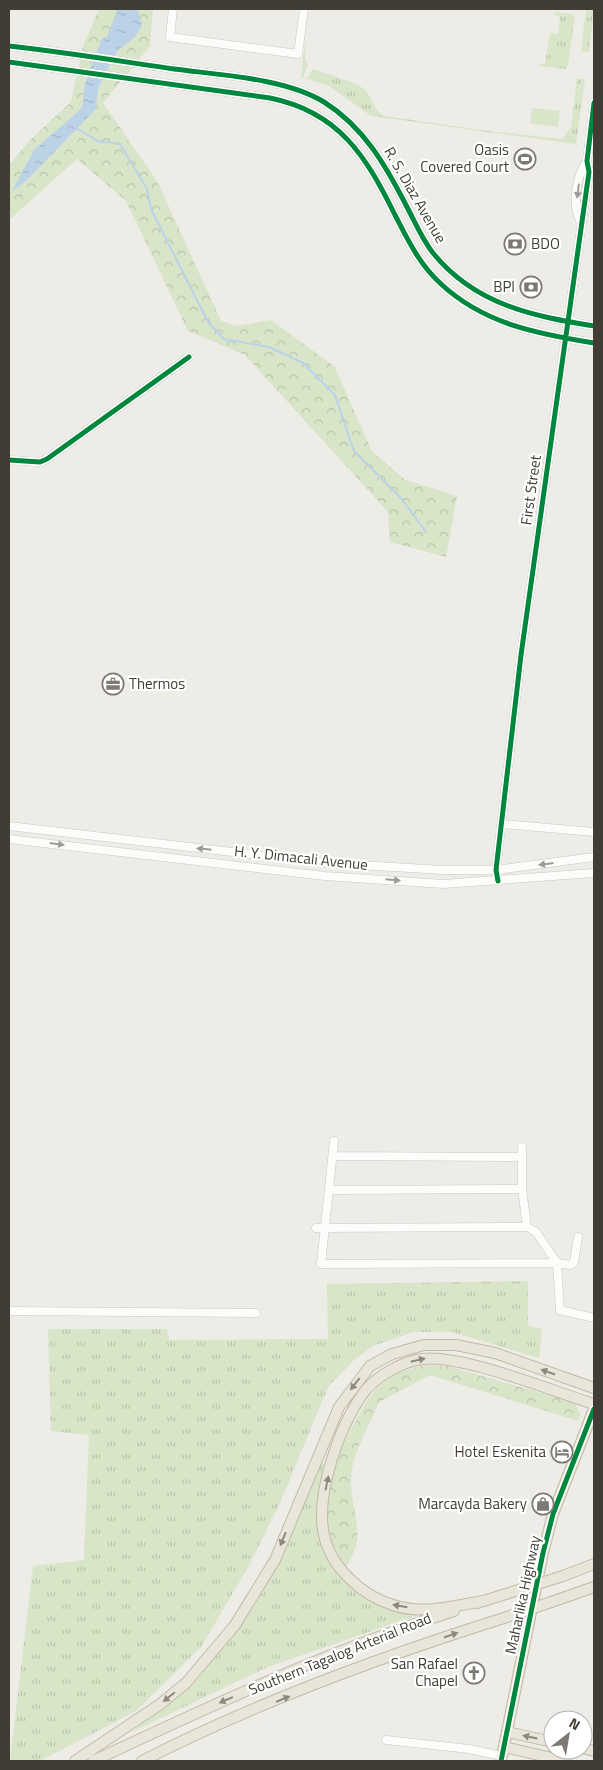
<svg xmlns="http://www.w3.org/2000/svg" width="603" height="1770" viewBox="0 0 603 1770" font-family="'Titillium Web',sans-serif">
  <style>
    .grass { fill: url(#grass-tufts) }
    .forest { fill: url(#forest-crowns) }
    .pitch { fill: #d8e5c9 }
    .water { fill: url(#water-ripples) }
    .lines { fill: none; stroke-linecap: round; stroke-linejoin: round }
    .stream { stroke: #bcd2e7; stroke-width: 2 }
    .minor-casing { stroke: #c9c8c3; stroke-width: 9 }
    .highway-casing { stroke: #c2baa6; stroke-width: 12 }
    .minor { stroke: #fcfcfb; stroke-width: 8 }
    .highway { stroke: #e9e5d9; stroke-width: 10 }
    .highway-bridge-casing { stroke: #c2baa6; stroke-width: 12; stroke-linecap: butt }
    .highway-bridge { stroke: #e9e5d9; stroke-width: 10 }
    .cycleway-casing { stroke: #fff; stroke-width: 8 }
    .cycleway { stroke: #00873e; stroke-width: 5 }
    .oneway { fill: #9e9c98 }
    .oneway2 { fill: #8d897f }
    .labels { text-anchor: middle; stroke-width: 4.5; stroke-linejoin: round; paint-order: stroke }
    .poi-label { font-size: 15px; fill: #413d35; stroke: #fff; text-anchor: end }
    .street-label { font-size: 15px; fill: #413d35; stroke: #fff }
  </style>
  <defs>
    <pattern id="grass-tufts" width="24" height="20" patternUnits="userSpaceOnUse" patternTransform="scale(1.25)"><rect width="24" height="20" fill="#d8e5c9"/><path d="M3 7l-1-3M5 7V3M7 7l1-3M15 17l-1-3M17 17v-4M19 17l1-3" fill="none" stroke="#bbc5ad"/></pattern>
    <pattern id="forest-crowns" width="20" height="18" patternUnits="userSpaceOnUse" patternTransform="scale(1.25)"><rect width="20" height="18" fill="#d8e5c9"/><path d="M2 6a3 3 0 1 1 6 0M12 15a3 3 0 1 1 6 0" fill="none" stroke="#bbc5ad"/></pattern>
    <pattern id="water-ripples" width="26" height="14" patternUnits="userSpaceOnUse" patternTransform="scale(1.25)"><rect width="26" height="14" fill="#bcd2e7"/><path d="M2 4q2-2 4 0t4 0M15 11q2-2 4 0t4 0" fill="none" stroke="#a3b5c7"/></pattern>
  </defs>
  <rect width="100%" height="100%" fill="#edece7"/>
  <path class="grass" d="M 586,9 L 594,9 L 589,52 L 581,51 Z
    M 555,12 L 572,14 L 575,16 L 568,66 L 565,69 L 539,66 L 539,64 L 545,64 L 550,33 L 558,34 L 560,16 L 554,15 Z
    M 306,38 L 305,58 L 308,65 L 303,77 L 307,78 L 313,69 C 326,74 355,81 364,89 C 374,98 372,111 385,116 L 481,130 L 562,139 L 571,127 L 577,79 L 585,79 L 576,144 L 371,116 L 329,86 L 301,77 Z
    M 528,1281 L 528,1326 L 542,1329 L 539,1358 L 452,1332 L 413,1332 L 373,1346 L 354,1360 L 328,1387 L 280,1503 L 250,1564 L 201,1647 L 136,1711 L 40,1761 L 10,1761 L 33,1566 L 84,1560 L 89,1435 L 51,1431 L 48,1329 L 167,1329 L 169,1340 L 328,1339 L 327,1284 Z
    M 320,1462 L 327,1464 L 325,1546 L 364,1596 L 426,1612 L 268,1667 L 132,1732 C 169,1700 208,1669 238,1629 C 275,1580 296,1518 320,1462 Z"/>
  <path class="forest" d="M 99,9 L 153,9 L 150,46 L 103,103 L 157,181 L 221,321 L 237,326 L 271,320 L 334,366 L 372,451 L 405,480 L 457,496 L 446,557 L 390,542 L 388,512 L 245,355 L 188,331 L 126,201 L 77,159 L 9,220 L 9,165 L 31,139 L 71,102 L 83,46 Z
    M 424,1365 L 448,1366 L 569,1401 L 576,1405 L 580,1414 L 578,1421 L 430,1375 L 379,1402 C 371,1422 355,1449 352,1470 C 346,1506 371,1530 346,1567 C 335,1551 326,1534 324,1514 C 322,1484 362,1394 388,1378 C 399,1372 412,1368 424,1365 Z"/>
  <path class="pitch" d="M 532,108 L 560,111 L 558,127 L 530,123 Z"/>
  <path class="water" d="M 117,9 L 137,9 L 142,25 L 135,37 L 117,51 L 98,88 L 96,109 L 26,181 L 12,191 L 34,150 L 82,108 L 85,84 L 101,40 L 108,36 C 109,26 116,19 117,9 Z"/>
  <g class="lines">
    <path class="stream" d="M 76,128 L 98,141 L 120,144 L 147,189 L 151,209 L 208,322 L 224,339 L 269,347 L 303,363 L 335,395 L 354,451 L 401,498 L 426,532"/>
    <g class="minor-casing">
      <path id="minor" d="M 173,9 L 170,37 L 298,54 L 304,9
        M 9,46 C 64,52 119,61 174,69 C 219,75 285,78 324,102 C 364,127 386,166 407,207 C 415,222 422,239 433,253 C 475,305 533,316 594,326
        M 9,62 L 270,98 C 339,112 366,156 395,215 C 408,240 419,264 441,284 C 484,324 538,334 594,343
        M 580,220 C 572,205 576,176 587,161
        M 9,460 L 40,462 L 47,459 L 189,357
        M 502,824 L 594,832
        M 9,826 L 326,863 L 443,870 L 496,870 L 594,857
        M 9,839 L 325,876 L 443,884 L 594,873
        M 498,881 L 496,870 L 521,655 L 589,172 L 587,161 L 594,103
        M 334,1141 L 321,1264 L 557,1263 L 570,1265 L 574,1262 L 578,1237
        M 522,1147 L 522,1189 L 527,1227
        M 334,1156 L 522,1157
        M 330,1190 L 522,1189
        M 316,1228 L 527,1227 L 536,1232 L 557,1263 L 560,1310 L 594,1318
        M 9,1311 L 256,1313
        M 386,1740 L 469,1749 L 502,1756"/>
    </g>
    <g class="highway-casing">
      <path id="highway" d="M 563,1576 L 594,1564
        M 560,1599 L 594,1587
        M 483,1601 C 455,1606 421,1615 393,1605 C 363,1596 331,1568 324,1535 C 315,1495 339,1428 362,1395 C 374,1377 401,1362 422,1359 C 459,1353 555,1392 594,1404
        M 477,1603 L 509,1593
        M 507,1732 L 553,1742
        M 504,1747 L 565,1761
        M 583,1748 L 594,1751
        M 75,1761 L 159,1705 L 186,1683 L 235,1625 L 275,1560 L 339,1407 L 370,1366 L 392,1354 L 424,1345 L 456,1345 L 495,1353 L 594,1388
        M 93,1761 C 210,1706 330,1650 454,1611
        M 142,1761 C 255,1703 383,1656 504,1618
        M 501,1761 L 543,1553 L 553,1514 L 594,1409"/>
    </g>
    <use href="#minor" class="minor"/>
    <use href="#highway" class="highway"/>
    <g class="highway-bridge-casing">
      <path id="highway-bridge" d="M 509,1593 L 563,1576
        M 504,1618 L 560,1599"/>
    </g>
    <use href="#highway-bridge" class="highway-bridge"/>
    <g class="cycleway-casing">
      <path id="cycleway" d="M 9,46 C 64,52 119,61 174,69 C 219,75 285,78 324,102 C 364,127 386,166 407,207 C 415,222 422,239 433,253 C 475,305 533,316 594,326
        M 9,62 L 270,98 C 339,112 366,156 395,215 C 408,240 419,264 441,284 C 484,324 538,334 594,343
        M 9,460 L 40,462 L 47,459 L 189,357
        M 498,881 L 496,870 L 521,655 L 589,172 L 587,161 L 594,103
        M 501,1761 L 543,1553 L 553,1514 L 594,1409"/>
    </g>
    <use href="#cycleway" class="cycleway"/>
  </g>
  <defs><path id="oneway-solid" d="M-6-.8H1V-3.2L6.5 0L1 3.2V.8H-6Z" transform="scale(1.25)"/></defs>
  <g class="oneway">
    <use href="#oneway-solid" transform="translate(578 191) rotate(97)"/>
    <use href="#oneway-solid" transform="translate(57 844) rotate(7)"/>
    <use href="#oneway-solid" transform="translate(204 849) rotate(-174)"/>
    <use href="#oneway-solid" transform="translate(546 864) rotate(173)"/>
    <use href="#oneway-solid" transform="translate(393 880) rotate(5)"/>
  </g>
  <g class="oneway2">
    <use href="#oneway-solid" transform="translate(418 1360) rotate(-13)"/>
    <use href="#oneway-solid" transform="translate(548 1372) rotate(-161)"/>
    <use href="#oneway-solid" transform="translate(355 1384) rotate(128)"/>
    <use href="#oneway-solid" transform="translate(327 1483) rotate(-78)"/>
    <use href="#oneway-solid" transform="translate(283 1539) rotate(112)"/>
    <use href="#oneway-solid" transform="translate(400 1606) rotate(-170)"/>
    <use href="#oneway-solid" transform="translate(451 1635) rotate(-19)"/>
    <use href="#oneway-solid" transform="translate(169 1697) rotate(141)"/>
    <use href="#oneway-solid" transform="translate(283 1699) rotate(-22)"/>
    <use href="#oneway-solid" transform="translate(226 1700) rotate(157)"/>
    <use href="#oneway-solid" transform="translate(530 1737) rotate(-168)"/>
  </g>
  <defs>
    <g id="stadium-ring" transform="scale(1.125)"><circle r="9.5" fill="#fff" stroke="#7d7a73" stroke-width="1.5"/><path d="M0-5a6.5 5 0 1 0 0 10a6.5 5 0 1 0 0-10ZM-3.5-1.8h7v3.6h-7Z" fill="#7d7a73"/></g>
    <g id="bank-ring" transform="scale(1.125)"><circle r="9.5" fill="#fff" stroke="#7d7a73" stroke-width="1.5"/><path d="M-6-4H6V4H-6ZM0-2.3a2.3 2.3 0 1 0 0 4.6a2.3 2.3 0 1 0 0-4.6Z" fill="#7d7a73"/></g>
    <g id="office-ring" transform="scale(1.125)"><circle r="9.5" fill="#fff" stroke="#7d7a73" stroke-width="1.5"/><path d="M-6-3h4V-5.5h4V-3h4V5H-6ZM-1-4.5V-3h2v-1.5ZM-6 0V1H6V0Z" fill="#7d7a73"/></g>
    <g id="hotel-ring" transform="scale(1.125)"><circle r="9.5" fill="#fff" stroke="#7d7a73" stroke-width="1.5"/><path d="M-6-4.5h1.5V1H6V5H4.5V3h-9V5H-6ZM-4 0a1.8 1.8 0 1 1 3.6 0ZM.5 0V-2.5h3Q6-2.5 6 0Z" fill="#7d7a73"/></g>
    <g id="shop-ring" transform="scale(1.125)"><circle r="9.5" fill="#fff" stroke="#7d7a73" stroke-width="1.5"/><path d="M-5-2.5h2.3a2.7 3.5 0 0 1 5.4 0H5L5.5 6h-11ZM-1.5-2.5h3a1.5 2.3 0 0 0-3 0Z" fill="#7d7a73"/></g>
    <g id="church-ring" transform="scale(1.125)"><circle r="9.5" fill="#fff" stroke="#7d7a73" stroke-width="1.5"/><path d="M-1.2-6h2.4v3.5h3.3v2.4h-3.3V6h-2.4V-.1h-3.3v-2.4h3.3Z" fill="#7d7a73"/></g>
  </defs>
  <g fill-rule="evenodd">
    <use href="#stadium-ring" x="525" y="159"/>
    <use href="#bank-ring" x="515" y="244"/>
    <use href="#bank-ring" x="531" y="287"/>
    <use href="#office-ring" x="113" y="684"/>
    <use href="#hotel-ring" x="562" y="1452"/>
    <use href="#shop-ring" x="543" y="1504"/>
    <use href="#church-ring" x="474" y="1673"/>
  </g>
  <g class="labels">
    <g class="poi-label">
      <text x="509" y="155">Oasis<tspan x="509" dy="17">Covered Court</tspan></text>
      <text x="531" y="249" text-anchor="start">BDO</text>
      <text x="515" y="292">BPI</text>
      <text x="129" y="689" text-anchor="start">Thermos</text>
      <text x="546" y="1457">Hotel Eskenita</text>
      <text x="527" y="1509">Marcayda Bakery</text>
      <text x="458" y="1669">San Rafael<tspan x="458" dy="17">Chapel</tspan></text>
    </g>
    <g class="street-label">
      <text transform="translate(415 195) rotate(60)" y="5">R. S. Diaz Avenue</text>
      <text transform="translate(531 490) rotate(-82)" y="5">First Street</text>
      <text transform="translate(301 858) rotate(6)" y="5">H. Y. Dimacali Avenue</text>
      <text transform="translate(523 1595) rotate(-78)" y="5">Maharlika Highway</text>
      <text transform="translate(340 1654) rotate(-22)" y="5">Southern Tagalog Arterial Road</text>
    </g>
  </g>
  <rect width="603" height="1770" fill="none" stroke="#413d35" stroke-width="20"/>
  <g transform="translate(568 1735) rotate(31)"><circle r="24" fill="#ffffff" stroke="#b3b1ae"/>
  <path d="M0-4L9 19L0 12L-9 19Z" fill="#7d7a73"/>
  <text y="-8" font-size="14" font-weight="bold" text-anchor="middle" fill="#413d35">N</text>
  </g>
</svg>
